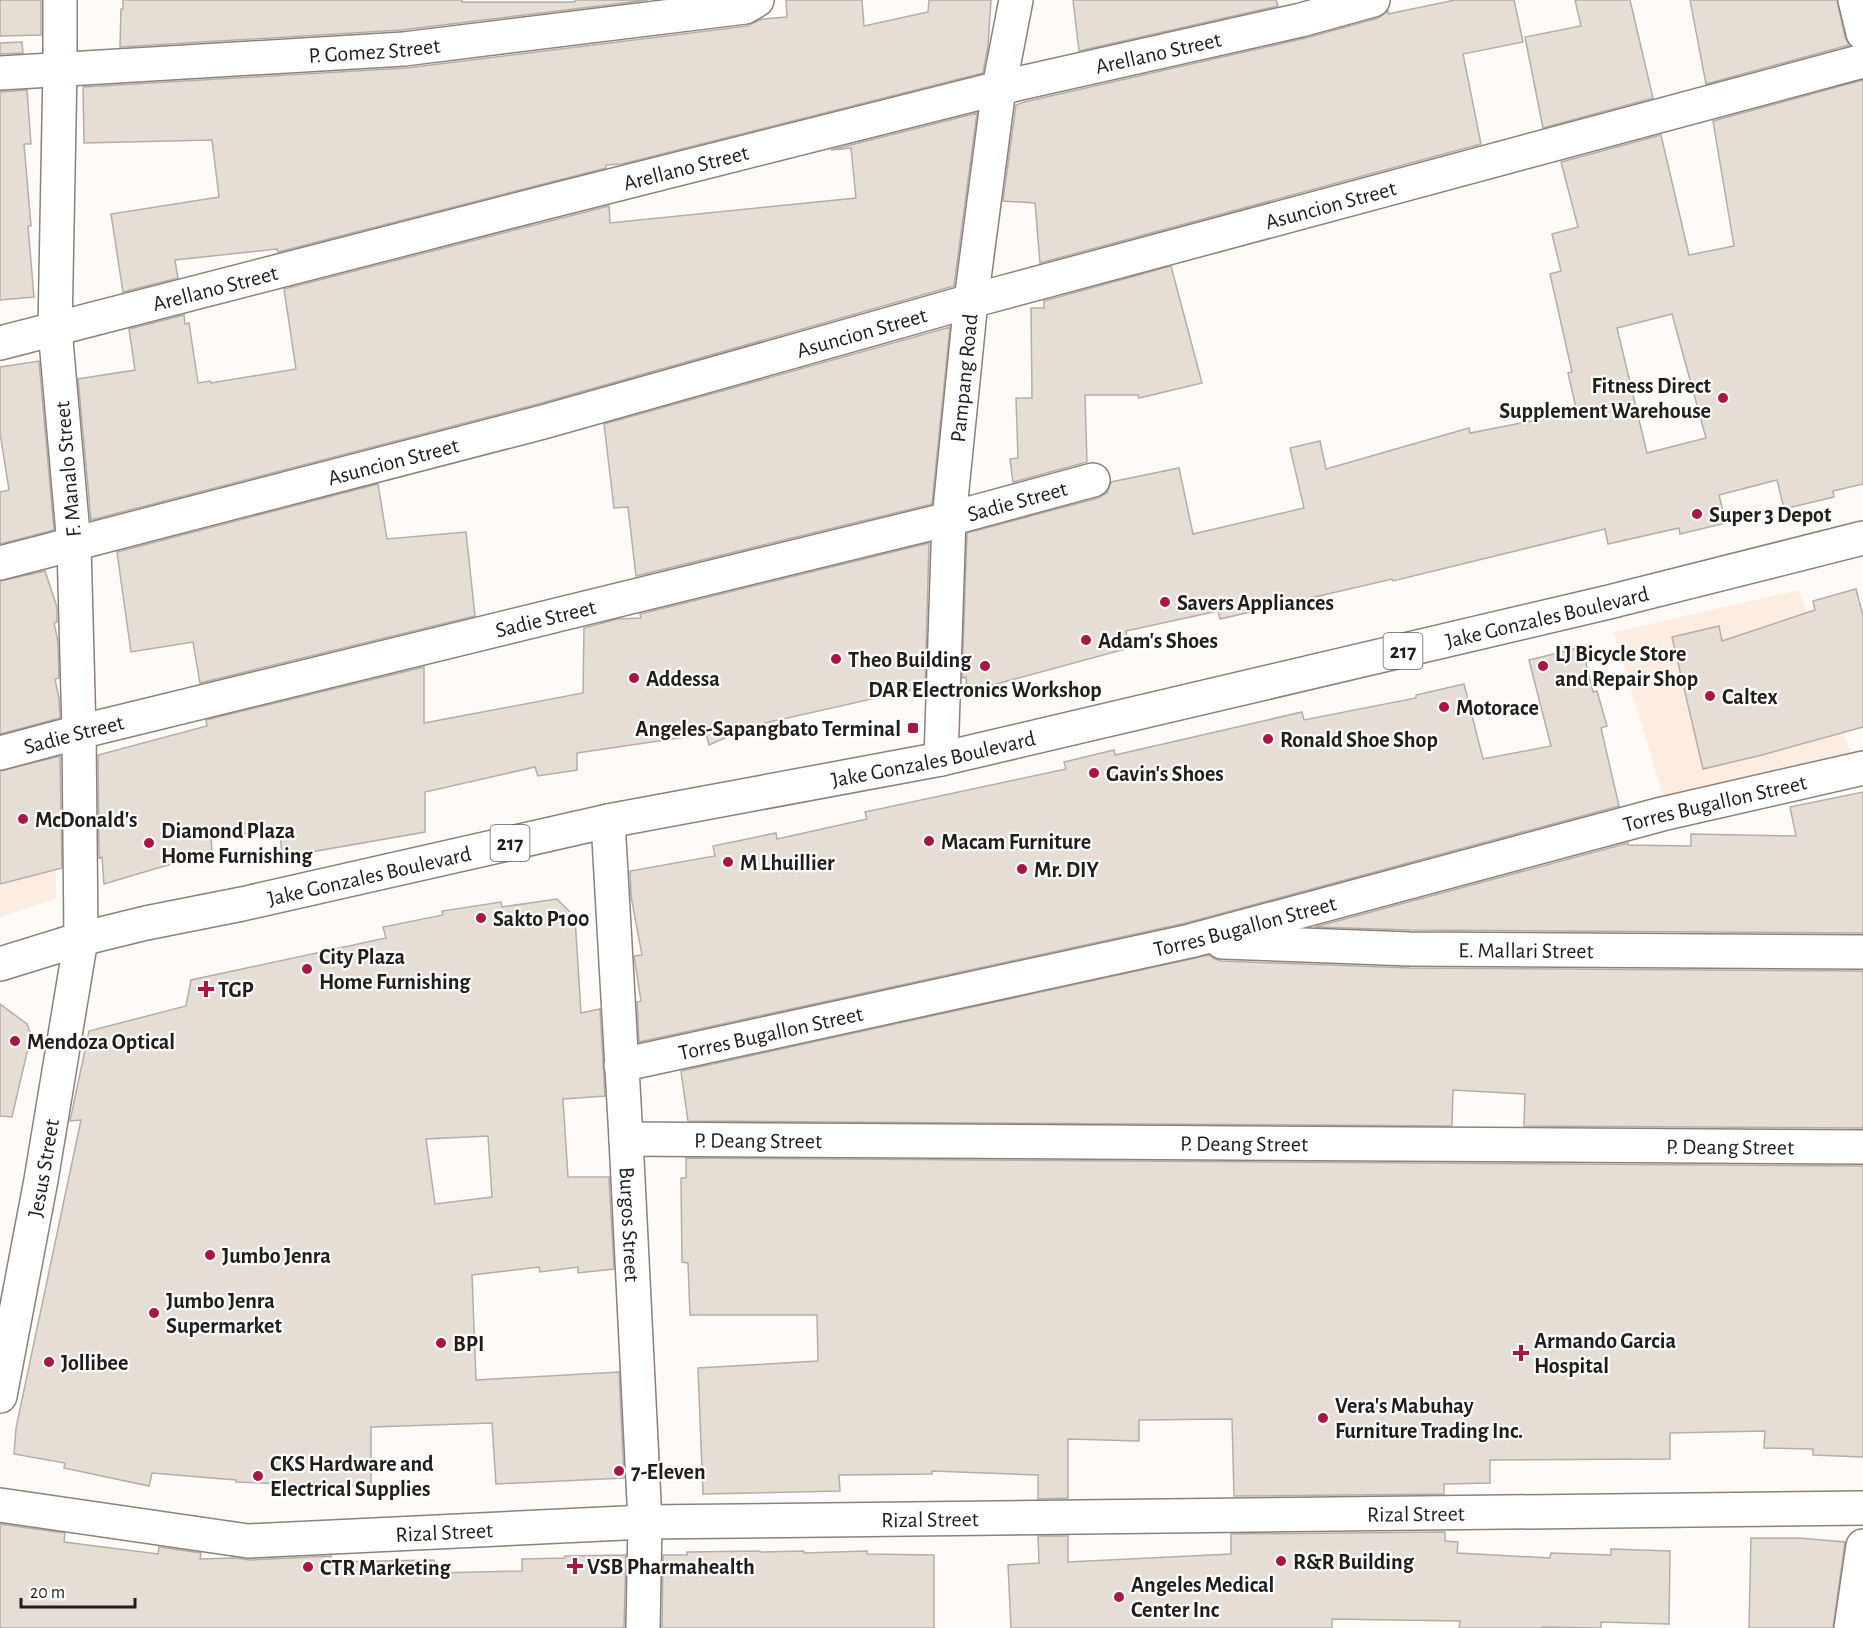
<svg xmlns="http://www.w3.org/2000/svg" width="1863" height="1628" viewBox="0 0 1863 1628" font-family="'Alegreya Sans',sans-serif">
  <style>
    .built { fill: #fdede1 }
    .building { fill: #e6ddd5; stroke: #b6ada6; stroke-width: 1.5; fill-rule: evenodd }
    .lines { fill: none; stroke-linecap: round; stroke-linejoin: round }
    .minor-casing { stroke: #8a827b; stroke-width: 36 }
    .major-casing { stroke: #8a827b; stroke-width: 36 }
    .minor { stroke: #fff; stroke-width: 33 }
    .major { stroke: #fff; stroke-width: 33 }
    .poi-dot { fill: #aa1544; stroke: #fff; stroke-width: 2 }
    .labels { text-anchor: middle; stroke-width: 4.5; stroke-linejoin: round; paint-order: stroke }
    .shield { fill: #fff; stroke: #63615f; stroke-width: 1.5 }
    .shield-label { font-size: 21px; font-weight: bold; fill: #201d1b }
    .street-label { font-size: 22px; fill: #201d1b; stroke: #fff }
    .poi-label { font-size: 22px; font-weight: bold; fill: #201d1b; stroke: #fff; text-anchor: start }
  </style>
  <rect width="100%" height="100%" fill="#fefaf7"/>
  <path class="built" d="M 1799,590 L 1852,757 L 1665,802 L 1614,632 Z
    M 55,744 L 56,899 L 0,917 L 0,760 Z"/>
  <path class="building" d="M 0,0 L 41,0 L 41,35 L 0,36 Z
    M 123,0 L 462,0 L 462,2 L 575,2 L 575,0 L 648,0 L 402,30 L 120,47 L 121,9 L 123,9 Z
    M 786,0 L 862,0 L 864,26 L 928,12 L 929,0 L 991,0 L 988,46 L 983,73 L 622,164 L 606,165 L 606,168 L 278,252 L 277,249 L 175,260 L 178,278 L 123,292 L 111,214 L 219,197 L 212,140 L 84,143 L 83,87 L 406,68 L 747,26 L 762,19 L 787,17 Z
    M 1073,0 L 1276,0 L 1278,6 L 1079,51 Z
    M 1455,0 L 1514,0 L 1523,42 L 1463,54 L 1481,144 L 1040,263 L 1035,203 L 1003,201 L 1016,105 L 1024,102 L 1306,38 L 1378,18 L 1388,11 L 1388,14 Z
    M 1575,0 L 1630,0 L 1653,98 L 1543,128 L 1525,37 L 1581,26 Z
    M 1690,0 L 1837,0 L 1845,37 L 1849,45 L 1706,84 Z
    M 22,42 L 23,53 L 0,54 L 0,43 Z
    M 1863,80 L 1863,484 L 1833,491 L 1834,497 L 1784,509 L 1777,480 L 1719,495 L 1726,523 L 1680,534 L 1679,528 L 1608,544 L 1605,529 L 1393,581 L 1392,579 L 1220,619 L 1218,611 L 1126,631 L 1129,648 L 967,692 L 966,677 L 962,678 L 967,533 L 1098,498 L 1107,493 L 1111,482 L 1179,468 L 1193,534 L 1304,508 L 1290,448 L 1320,441 L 1326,469 L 1469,428 L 1470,433 L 1577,412 L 1568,373 L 1572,372 L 1550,274 L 1561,271 L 1552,234 L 1578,227 L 1561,162 L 1661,135 L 1689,255 L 1734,246 L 1713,121 ZM 1672,314 L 1706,438 L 1647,453 L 1617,328 Z
    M 27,90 L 31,144 L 24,144 L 31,226 L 28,226 L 34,297 L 0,300 L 0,92 Z
    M 977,113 L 954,286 L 538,404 L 91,520 L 78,379 L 135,370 L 129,329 L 184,315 L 185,324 L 189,323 L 198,383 L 210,381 L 211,383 L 296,369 L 284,289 L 609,206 L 610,223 L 856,198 L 851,148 L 831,150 Z
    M 1171,266 L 1202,383 L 1139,398 L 1138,395 L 1085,395 L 1087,462 L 1013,482 L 1010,459 L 1018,458 L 1016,398 L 1032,398 L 1031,308 L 1044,308 L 1044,301 Z
    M 950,327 L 932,504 L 636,576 L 628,507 L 614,508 L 604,424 Z
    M 39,361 L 54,530 L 0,544 L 0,492 L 9,490 L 0,433 L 0,367 Z
    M 378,484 L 387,539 L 466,532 L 475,616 L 200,683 L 193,642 L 131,652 L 117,552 Z
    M 929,543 L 925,687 L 734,730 L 734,734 L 709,745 L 706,734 L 577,753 L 577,770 L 538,776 L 535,767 L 425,792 L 425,832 L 282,857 L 280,832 L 211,835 L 212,852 L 104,884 L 102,857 L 99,858 L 98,755 L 207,726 L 206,720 L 424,667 L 424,723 L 583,693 L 584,628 L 617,619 L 641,618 L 640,614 Z
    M 45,571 L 57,607 L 57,622 L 54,623 L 58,642 L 59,678 L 55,679 L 59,698 L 60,718 L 0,734 L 0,581 Z
    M 1856,589 L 1863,616 L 1863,727 L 1762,755 L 1703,769 L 1672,637 L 1719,626 L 1722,641 L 1815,610 L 1813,601 Z
    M 1582,647 L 1593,692 L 1597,691 L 1607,726 L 1601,728 L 1619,806 L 1186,923 L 639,1042 L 637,1002 L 641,1001 L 634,956 L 642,955 L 631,896 L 630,871 L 715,856 L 713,846 L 776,833 L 777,839 L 867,819 L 865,812 L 1066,769 L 1064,762 L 1114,750 L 1115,755 L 1302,712 L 1304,720 L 1416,698 L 1416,695 L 1464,684 L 1483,759 L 1551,746 L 1529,660 Z
    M 60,756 L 62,868 L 0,884 L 0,771 Z
    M 1863,792 L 1863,933 L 1410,930 L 1315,927 L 1628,843 L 1628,845 L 1691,846 L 1691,834 L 1796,836 L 1790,807 Z
    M 557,899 L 575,917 L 581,1013 L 600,1009 L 605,1096 L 563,1099 L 568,1177 L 609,1177 L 614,1269 L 578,1273 L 578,1267 L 540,1272 L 539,1267 L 472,1275 L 476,1380 L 619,1372 L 624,1478 L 496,1484 L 492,1423 L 371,1427 L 371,1486 L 284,1486 L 284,1484 L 236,1482 L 236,1480 L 152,1473 L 149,1486 L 64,1468 L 65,1463 L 14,1454 L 16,1428 L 81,1120 L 70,1121 L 89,1031 L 186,1006 L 191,980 L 386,938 L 383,927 L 443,915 L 442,911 L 501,902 L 502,907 ZM 488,1136 L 492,1197 L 435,1204 L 426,1139 Z
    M 1209,955 L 1213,958 L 1221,961 L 1410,968 L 1863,971 L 1863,1128 L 1524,1126 L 1525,1094 L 1453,1090 L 1452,1126 L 688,1121 L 681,1071 Z
    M 0,1004 L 27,1024 L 31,1035 L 12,1117 L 0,1116 Z
    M 686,1158 L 1863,1166 L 1863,1457 L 1813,1455 L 1813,1449 L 1764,1448 L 1765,1431 L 1670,1433 L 1670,1459 L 1490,1460 L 1490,1483 L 1444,1484 L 1444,1494 L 1234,1496 L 1232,1419 L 1139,1420 L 1139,1441 L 1068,1439 L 1068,1498 L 1038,1499 L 1038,1475 L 932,1471 L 932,1474 L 839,1475 L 840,1491 L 703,1494 L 698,1368 L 818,1361 L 817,1315 L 690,1315 L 688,1263 L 682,1262 L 681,1178 L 686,1178 Z
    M 0,1524 L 65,1533 L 64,1542 L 158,1554 L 159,1547 L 201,1553 L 200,1559 L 236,1558 L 249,1560 L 331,1556 L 331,1562 L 434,1560 L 435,1573 L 522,1571 L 522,1559 L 565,1558 L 565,1556 L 626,1555 L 624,1628 L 0,1628 Z
    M 1445,1532 L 1445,1541 L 1458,1542 L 1457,1553 L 1550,1558 L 1551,1553 L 1611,1555 L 1611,1549 L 1670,1551 L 1669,1624 L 1601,1622 L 1601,1628 L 1543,1627 L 1542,1628 L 1459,1628 L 1460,1621 L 1332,1619 L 1332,1628 L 1011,1628 L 1008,1565 L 1039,1563 L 1038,1536 L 1068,1536 L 1068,1562 L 1231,1554 L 1231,1534 Z
    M 1751,1538 L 1799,1538 L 1845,1542 L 1833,1628 L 1749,1628 Z
    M 760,1551 L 760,1552 L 804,1551 L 804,1553 L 867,1551 L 867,1554 L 934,1555 L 934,1628 L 662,1628 L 663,1555 L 687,1555 L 687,1552 Z"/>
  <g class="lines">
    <g class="minor-casing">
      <g id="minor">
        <path d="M 1855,0 L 1863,33"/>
        <path id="s1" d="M 0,73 L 404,49 L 745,7 L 757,0"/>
        <path id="s2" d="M 0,343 L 547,202 L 999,88 L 1301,20 L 1373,0"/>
        <path id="s3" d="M 0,563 L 543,422 L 971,301 L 1863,61"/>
        <path id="s4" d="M 0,753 L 79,732 L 949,519 L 1093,480"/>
        <path id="s5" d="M 941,759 L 949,519 L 971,301 L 999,88 L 1016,0"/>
        <path id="s6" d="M 608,821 L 626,1139 L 645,1522 L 643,1628"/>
        <path id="s7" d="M 1222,942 L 1410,949 L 1863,952"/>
        <path id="s8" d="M 621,1065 L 1190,941 L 1662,814 L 1863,768"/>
        <path id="s9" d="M 626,1139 L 1863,1147"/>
        <path id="s10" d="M 0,1396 L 41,1180 L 81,939 L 79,732 L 74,545 L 55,329 L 60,69 L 60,0"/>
        <path id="s11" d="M 0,1505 L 248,1541 L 645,1522 L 1863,1508"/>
        <path d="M 1851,1628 L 1863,1546"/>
      </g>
    </g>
    <g class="major-casing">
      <g id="major">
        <path id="s12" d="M 0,964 L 81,939 L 146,923 L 242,904 L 608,821 L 941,759 L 1609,602 L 1863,538"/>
      </g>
    </g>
    <use href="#minor" class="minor"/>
    <use href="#major" class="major"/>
  </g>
  <g class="poi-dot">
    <circle cx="1723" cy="398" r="6"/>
    <circle cx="1697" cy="514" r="6"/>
    <circle cx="1165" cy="602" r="6"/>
    <circle cx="1086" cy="640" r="6"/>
    <circle cx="836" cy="659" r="6"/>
    <circle cx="985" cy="666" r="6"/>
    <circle cx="1543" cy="666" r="6"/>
    <circle cx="634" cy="678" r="6"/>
    <circle cx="1710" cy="696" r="6"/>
    <circle cx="1444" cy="707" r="6"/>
    <rect x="907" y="722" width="12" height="12" rx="3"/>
    <circle cx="1268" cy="739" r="6"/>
    <circle cx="1094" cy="773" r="6"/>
    <circle cx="23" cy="819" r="6"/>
    <circle cx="929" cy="841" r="6"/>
    <circle cx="149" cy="843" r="6"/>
    <circle cx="728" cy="862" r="6"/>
    <circle cx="1022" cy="869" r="6"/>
    <circle cx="481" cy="918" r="6"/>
    <circle cx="307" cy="969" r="6"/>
    <path d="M203 980h6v6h6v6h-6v6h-6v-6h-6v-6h6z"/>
    <circle cx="15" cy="1041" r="6"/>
    <circle cx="210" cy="1255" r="6"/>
    <circle cx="154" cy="1313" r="6"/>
    <circle cx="441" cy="1343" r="6"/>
    <path d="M1518 1344h6v6h6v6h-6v6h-6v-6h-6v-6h6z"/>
    <circle cx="49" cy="1362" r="6"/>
    <circle cx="1323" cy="1418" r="6"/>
    <circle cx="619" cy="1471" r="6"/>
    <circle cx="258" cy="1476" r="6"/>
    <circle cx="1281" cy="1561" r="6"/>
    <path d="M572 1557h6v6h6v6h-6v6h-6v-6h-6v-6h6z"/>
    <circle cx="308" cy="1567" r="6"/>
    <circle cx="1119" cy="1597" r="6"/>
  </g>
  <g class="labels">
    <g class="shield">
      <rect x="1383.5" y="633" width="39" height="36" rx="4.5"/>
      <rect x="490.5" y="825" width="39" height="36" rx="4.5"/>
    </g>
    <g class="shield-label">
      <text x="1403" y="658">217</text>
      <text x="510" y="850">217</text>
    </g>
    <g class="street-label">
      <text dy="8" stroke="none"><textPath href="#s1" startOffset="375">P. Gomez Street</textPath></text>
      <text dy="8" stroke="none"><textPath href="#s2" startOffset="1194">Arellano Street</textPath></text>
      <text dy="8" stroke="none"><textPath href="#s2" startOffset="708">Arellano Street</textPath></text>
      <text dy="8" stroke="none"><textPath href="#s3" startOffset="1378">Asuncion Street</textPath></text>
      <text dy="8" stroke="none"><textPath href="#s2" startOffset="222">Arellano Street</textPath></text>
      <text dy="8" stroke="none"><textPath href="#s3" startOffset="892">Asuncion Street</textPath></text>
      <text dy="8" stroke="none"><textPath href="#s5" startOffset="382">Pampang Road</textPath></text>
      <text dy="8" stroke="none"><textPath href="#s3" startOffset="406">Asuncion Street</textPath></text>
      <text transform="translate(67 469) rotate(-95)" y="8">F. Manalo Street</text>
      <text dy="8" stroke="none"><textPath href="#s4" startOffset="1048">Sadie Street</textPath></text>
      <text dy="8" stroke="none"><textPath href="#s12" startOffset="1586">Jake Gonzales Boulevard</textPath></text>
      <text dy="8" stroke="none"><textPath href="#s4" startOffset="562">Sadie Street</textPath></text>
      <text dy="8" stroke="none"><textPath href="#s4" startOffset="76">Sadie Street</textPath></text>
      <text dy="8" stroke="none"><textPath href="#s12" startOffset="956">Jake Gonzales Boulevard</textPath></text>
      <text dy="8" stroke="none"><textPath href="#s8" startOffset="1125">Torres Bugallon Street</textPath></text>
      <text dy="8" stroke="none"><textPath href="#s12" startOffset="380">Jake Gonzales Boulevard</textPath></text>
      <text dy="8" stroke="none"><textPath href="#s8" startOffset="639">Torres Bugallon Street</textPath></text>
      <text dy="8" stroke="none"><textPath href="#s7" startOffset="304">E. Mallari Street</textPath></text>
      <text dy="8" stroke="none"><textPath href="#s8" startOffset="153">Torres Bugallon Street</textPath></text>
      <text dy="8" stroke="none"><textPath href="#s9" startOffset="132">P. Deang Street</textPath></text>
      <text dy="8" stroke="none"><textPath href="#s9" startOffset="618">P. Deang Street</textPath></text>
      <text dy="8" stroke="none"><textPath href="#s9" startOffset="1104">P. Deang Street</textPath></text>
      <text dy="8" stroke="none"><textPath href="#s10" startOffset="232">Jesus Street</textPath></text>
      <text dy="8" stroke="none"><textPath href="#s6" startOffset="404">Burgos Street</textPath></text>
      <text dy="8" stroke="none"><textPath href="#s11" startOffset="1419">Rizal Street</textPath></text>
      <text dy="8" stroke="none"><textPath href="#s11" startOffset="933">Rizal Street</textPath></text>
      <text dy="8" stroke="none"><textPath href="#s11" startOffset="447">Rizal Street</textPath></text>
    </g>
    <g class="poi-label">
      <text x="1711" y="393" text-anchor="end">Fitness Direct<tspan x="1711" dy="25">Supplement Warehouse</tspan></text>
      <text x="1709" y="522">Super 3 Depot</text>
      <text x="1177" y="610">Savers Appliances</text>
      <text x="1098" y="648">Adam's Shoes</text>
      <text x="1555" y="661">LJ Bicycle Store<tspan x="1555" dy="25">and Repair Shop</tspan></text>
      <text x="848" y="667">Theo Building</text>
      <text x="646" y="686">Addessa</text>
      <text x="985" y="697" text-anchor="middle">DAR Electronics Workshop</text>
      <text x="1722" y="704">Caltex</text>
      <text x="1456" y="715">Motorace</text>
      <text x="901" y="736" text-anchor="end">Angeles-Sapangbato Terminal</text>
      <text x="1280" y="747">Ronald Shoe Shop</text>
      <text x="1106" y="781">Gavin's Shoes</text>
      <text x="35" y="827">McDonald's</text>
      <text x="161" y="838">Diamond Plaza<tspan x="161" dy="25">Home Furnishing</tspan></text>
      <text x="941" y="849">Macam Furniture</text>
      <text x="740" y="870">M Lhuillier</text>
      <text x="1034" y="877">Mr. DIY</text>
      <text x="493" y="926">Sakto P100</text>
      <text x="319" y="964">City Plaza<tspan x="319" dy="25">Home Furnishing</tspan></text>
      <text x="218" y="997">TGP</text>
      <text x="27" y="1049">Mendoza Optical</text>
      <text x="222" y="1263">Jumbo Jenra</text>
      <text x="166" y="1308">Jumbo Jenra<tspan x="166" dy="25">Supermarket</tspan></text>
      <text x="1534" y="1348">Armando Garcia<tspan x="1534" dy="25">Hospital</tspan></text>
      <text x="453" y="1351">BPI</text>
      <text x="61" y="1370">Jollibee</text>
      <text x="1335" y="1413">Vera's Mabuhay<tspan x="1335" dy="25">Furniture Trading Inc.</tspan></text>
      <text x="270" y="1471">CKS Hardware and<tspan x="270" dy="25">Electrical Supplies</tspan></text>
      <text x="631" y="1479">7-Eleven</text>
      <text x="1293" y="1569">R&amp;R Building</text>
      <text x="587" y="1574">VSB Pharmahealth</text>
      <text x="320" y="1575">CTR Marketing</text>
      <text x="1131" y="1592">Angeles Medical<tspan x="1131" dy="25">Center Inc</tspan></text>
    </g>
  </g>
  <path d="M21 1598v9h114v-9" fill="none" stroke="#201d1b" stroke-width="3"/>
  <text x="30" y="1598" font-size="18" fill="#201d1b" stroke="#ffffff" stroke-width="4.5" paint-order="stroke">20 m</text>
</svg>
